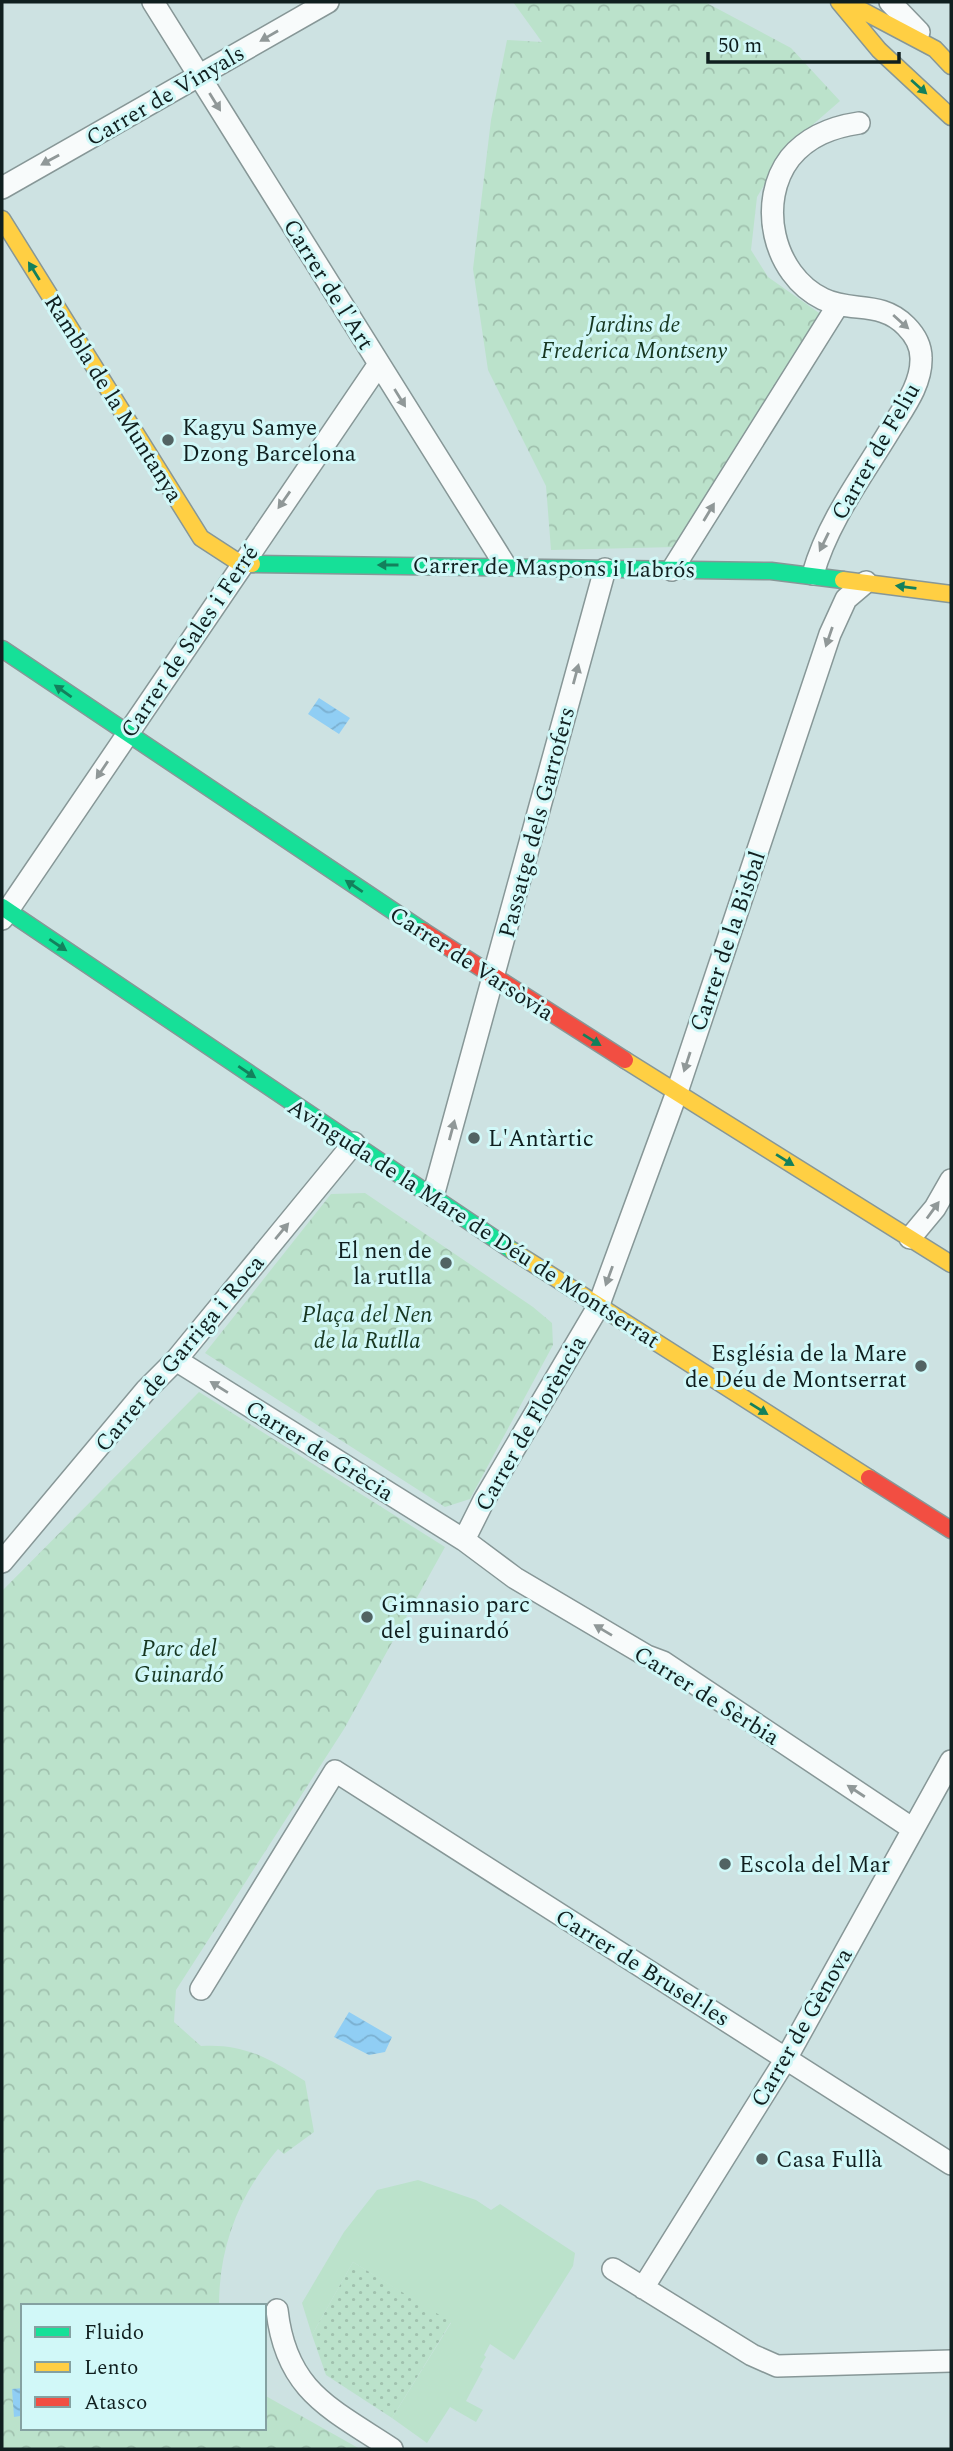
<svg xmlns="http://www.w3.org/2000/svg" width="953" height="2451" viewBox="0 0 953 2451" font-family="Spectral,serif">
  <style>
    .grass { fill: #bbe2cb }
    .park { fill: url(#park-crowns) }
    .garden { fill: url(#garden-dots) }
    .water { fill: url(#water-waves) }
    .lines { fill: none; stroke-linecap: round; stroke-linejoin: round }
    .street-casing { stroke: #879797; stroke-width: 24 }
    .fast-casing { stroke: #879797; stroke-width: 19 }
    .slow-casing { stroke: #879797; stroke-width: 19 }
    .jam-casing { stroke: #879797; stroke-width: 19 }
    .street { stroke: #f8fbfb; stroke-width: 21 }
    .fast { stroke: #16e098; stroke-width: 16 }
    .slow { stroke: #ffcf43; stroke-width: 16 }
    .jam { stroke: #f24e42; stroke-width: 16 }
    .oneway { fill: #909898 }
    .oneway2 { fill: #13805c }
    .poi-dot { fill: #526363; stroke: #d1f8f8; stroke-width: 2.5 }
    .labels { text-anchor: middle; stroke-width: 6; stroke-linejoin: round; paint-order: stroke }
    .street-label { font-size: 23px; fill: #101f1f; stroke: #d1f8f8 }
    .park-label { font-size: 23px; font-style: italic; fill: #173721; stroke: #d1f8f8 }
    .poi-label { font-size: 23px; fill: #101f1f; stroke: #d1f8f8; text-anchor: start }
  </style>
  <defs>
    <pattern id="park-crowns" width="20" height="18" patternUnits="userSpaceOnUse" patternTransform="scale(1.75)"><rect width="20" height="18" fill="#bbe2cb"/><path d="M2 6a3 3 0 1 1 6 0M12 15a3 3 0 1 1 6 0" fill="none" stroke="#a0c1ae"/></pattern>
    <pattern id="garden-dots" width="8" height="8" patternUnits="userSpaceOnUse" patternTransform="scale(1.75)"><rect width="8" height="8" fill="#bbe2cb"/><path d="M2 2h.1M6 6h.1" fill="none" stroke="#a0c1ae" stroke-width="1.8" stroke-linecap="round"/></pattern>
    <pattern id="water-waves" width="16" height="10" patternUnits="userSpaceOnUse" patternTransform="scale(1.75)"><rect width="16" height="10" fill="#90cef4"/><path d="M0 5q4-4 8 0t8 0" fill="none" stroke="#7bb0d1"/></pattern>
  </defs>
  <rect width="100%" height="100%" fill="#cde2e2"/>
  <path class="grass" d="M 418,2180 L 476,2200 L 491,2210 L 500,2204 L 575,2253 L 573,2266 L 514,2360 L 490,2344 L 484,2355 L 486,2357 L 480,2367 L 483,2369 L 466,2401 L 483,2410 L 476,2422 L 450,2407 L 427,2443 L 392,2418 L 451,2323 L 353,2262 L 312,2335 L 302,2303 L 344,2232 L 377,2190 Z"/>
  <path class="park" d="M 513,2 L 705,2 L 791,48 L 840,101 L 786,148 L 757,197 L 751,250 L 768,277 L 822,315 L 676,547 L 551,550 L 546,486 L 488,370 L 473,269 L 491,120 L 507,40 L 542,42 Z
    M 365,1193 L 533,1307 L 552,1323 L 553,1345 L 470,1499 L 445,1507 L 205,1353 L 331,1194 Z
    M 199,1392 L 445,1547 L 344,1729 L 176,1990 L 174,2022 L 201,2046 C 244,2043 270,2059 305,2081 L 314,2132 L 284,2154 L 278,2149 C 239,2195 219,2246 219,2306 L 23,2306 L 23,2428 L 264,2428 L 264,2395 L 360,2449 L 2,2449 L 2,1591 Z"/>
  <path class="garden" d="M 353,2262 L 451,2322 L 392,2418 L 326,2375 L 312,2335 Z"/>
  <path class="water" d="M 319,698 L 350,718 L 339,734 L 308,714 Z
    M 349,2012 L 392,2037 L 385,2052 L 369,2055 L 334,2037 Z
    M 23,2388 L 23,2422 L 20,2416 L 14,2417 L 12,2389 Z"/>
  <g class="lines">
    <g class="street-casing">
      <path id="street" d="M 153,2 L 505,565
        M 890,2 L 919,32
        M 2,188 L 328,2
        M 672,570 L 838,305
        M 813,574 C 827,524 860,479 887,435 C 901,411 922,386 921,358 C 921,345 915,335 906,326 C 881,300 851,313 823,299 C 772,274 757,201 790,158 C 808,136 832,127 859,123
        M 2,919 L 379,364
        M 433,1196 L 605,569
        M 910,1238 L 935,1208 L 951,1180
        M 176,1360 L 464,1540 L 515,1578 L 647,1656 L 663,1662 L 913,1829
        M 464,1540 L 484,1500 L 598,1307 L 677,1092 L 830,634 L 846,599 L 866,582
        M 2,1562 L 146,1390 L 176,1360 L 354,1143
        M 201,1989 L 335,1771 L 951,2164
        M 613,2269 L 752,2355 L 777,2366 L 951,2361
        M 643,2288 L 787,2057 L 951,1761
        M 277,2310 C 286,2391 330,2408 392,2449"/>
    </g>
    <g class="fast-casing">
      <path id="fast" d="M 252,564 L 771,571 L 843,580
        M 2,649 L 423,931
        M 2,907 L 513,1251"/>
    </g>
    <g class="slow-casing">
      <path id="slow" d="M 839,2 L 879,50 L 951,117
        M 846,2 L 935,49 L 951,66
        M 2,219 L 201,538 L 241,564 L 252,564
        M 843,580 L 951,594
        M 625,1060 L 951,1264
        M 513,1251 L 869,1478"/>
    </g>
    <g class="jam-casing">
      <path id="jam" d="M 423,931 L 625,1060
        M 869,1478 L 951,1530"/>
    </g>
    <use href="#street" class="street"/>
    <use href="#fast" class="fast"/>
    <use href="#slow" class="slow"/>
    <use href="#jam" class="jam"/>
  </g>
  <defs><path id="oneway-solid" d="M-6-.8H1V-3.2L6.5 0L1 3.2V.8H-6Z" transform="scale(1.75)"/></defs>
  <g class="oneway">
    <use href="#oneway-solid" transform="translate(269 36) rotate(150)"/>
    <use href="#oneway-solid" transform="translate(215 102) rotate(58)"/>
    <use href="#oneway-solid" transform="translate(50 160) rotate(151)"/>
    <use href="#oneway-solid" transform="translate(901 322) rotate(42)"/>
    <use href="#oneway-solid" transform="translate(400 398) rotate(58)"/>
    <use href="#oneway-solid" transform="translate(284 500) rotate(125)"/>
    <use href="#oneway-solid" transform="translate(709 512) rotate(-59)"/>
    <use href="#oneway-solid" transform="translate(824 542) rotate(116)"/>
    <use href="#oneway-solid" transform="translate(829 637) rotate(109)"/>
    <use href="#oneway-solid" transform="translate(576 674) rotate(-75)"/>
    <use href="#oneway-solid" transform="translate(102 770) rotate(124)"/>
    <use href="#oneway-solid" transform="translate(687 1062) rotate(108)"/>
    <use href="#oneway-solid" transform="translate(452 1130) rotate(-75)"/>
    <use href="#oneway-solid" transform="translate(933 1210) rotate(-54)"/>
    <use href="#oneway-solid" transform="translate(282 1231) rotate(-50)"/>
    <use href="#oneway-solid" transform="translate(609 1276) rotate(110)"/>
    <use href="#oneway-solid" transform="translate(219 1387) rotate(-148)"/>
    <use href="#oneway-solid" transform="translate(603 1630) rotate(-149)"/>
    <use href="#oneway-solid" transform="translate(856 1791) rotate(-147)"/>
  </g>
  <g class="oneway2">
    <use href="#oneway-solid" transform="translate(919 87) rotate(42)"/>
    <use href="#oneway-solid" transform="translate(34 271) rotate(-122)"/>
    <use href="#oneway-solid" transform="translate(388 565) rotate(-180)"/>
    <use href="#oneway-solid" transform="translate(906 587) rotate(-173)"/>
    <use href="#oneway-solid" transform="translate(63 691) rotate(-145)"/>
    <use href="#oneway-solid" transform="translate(354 886) rotate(-146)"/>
    <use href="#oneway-solid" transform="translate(58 945) rotate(34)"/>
    <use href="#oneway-solid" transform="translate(592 1040) rotate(32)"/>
    <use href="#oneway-solid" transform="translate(247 1072) rotate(34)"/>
    <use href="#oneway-solid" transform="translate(785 1160) rotate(32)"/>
    <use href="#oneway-solid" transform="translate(759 1409) rotate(32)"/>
  </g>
  <g class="poi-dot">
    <circle cx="168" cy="440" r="7"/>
    <circle cx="474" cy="1138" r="7"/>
    <circle cx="446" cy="1263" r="7"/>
    <circle cx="921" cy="1366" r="7"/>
    <circle cx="367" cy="1617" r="7"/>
    <circle cx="725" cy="1864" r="7"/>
    <circle cx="762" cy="2159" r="7"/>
  </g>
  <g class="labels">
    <g class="street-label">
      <text transform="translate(165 95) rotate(-30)" y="8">Carrer de Vinyals</text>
      <text transform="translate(329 284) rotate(58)" y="8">Carrer de l'Art</text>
      <text transform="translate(114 398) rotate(58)" y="8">Rambla de la Muntanya</text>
      <text transform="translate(875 451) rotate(-60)" y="8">Carrer de Feliu</text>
      <text transform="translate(554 567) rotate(1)" y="8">Carrer de Maspons i Labrós</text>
      <text transform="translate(189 641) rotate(-56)" y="8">Carrer de Sales i Ferré</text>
      <text transform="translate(536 822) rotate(-75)" y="8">Passatge dels Garrofers</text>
      <text transform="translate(727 941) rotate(-71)" y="8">Carrer de la Bisbal</text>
      <text transform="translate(472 963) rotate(33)" y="8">Carrer de Varsòvia</text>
      <text transform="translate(474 1223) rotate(33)" y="8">Avinguda de la Mare de Déu de Montserrat</text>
      <text transform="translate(179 1353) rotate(-50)" y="8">Carrer de Garriga i Roca</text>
      <text transform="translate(530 1423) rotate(-60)" y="8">Carrer de Florència</text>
      <text transform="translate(320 1450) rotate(32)" y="8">Carrer de Grècia</text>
      <text transform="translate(707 1695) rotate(32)" y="8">Carrer de Sèrbia</text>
      <text transform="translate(643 1967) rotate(32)" y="8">Carrer de Brusel·les</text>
      <text transform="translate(801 2027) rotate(-60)" y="8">Carrer de Gènova</text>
    </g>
    <g class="park-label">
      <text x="634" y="332">Jardins de<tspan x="634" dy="26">Frederica Montseny</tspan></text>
      <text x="367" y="1322">Plaça del Nen<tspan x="367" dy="26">de la Rutlla</tspan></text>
      <text x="179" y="1656">Parc del<tspan x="179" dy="26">Guinardó</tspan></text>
    </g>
    <g class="poi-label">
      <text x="182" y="435">Kagyu Samye<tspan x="182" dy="26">Dzong Barcelona</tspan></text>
      <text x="488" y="1146">L'Antàrtic</text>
      <text x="432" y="1258" text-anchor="end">El nen de<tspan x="432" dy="26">la rutlla</tspan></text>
      <text x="907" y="1361" text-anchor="end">Església de la Mare<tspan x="907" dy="26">de Déu de Montserrat</tspan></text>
      <text x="381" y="1612">Gimnasio parc<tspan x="381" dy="26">del guinardó</tspan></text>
      <text x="739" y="1872">Escola del Mar</text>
      <text x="776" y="2167">Casa Fullà</text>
    </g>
  </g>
  <rect width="953" height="2451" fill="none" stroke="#101f1f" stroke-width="7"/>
  <rect x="21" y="2304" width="245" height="126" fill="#d1f8f8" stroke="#84a1a1" stroke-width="2"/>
  <rect x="35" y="2327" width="35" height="10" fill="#16e098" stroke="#84a1a1" stroke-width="2"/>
  <text x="84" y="2339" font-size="21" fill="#101f1f">Fluido</text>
  <rect x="35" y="2362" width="35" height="10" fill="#ffcf43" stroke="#84a1a1" stroke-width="2"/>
  <text x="84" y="2374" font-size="21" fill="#101f1f">Lento</text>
  <rect x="35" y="2397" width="35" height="10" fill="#f24e42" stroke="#84a1a1" stroke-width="2"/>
  <text x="84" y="2409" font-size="21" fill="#101f1f">Atasco</text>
  <path d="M708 52v10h191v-10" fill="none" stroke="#101f1f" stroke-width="3.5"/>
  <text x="718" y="52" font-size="21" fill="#101f1f" stroke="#d1f8f8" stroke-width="5" paint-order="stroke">50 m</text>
</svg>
